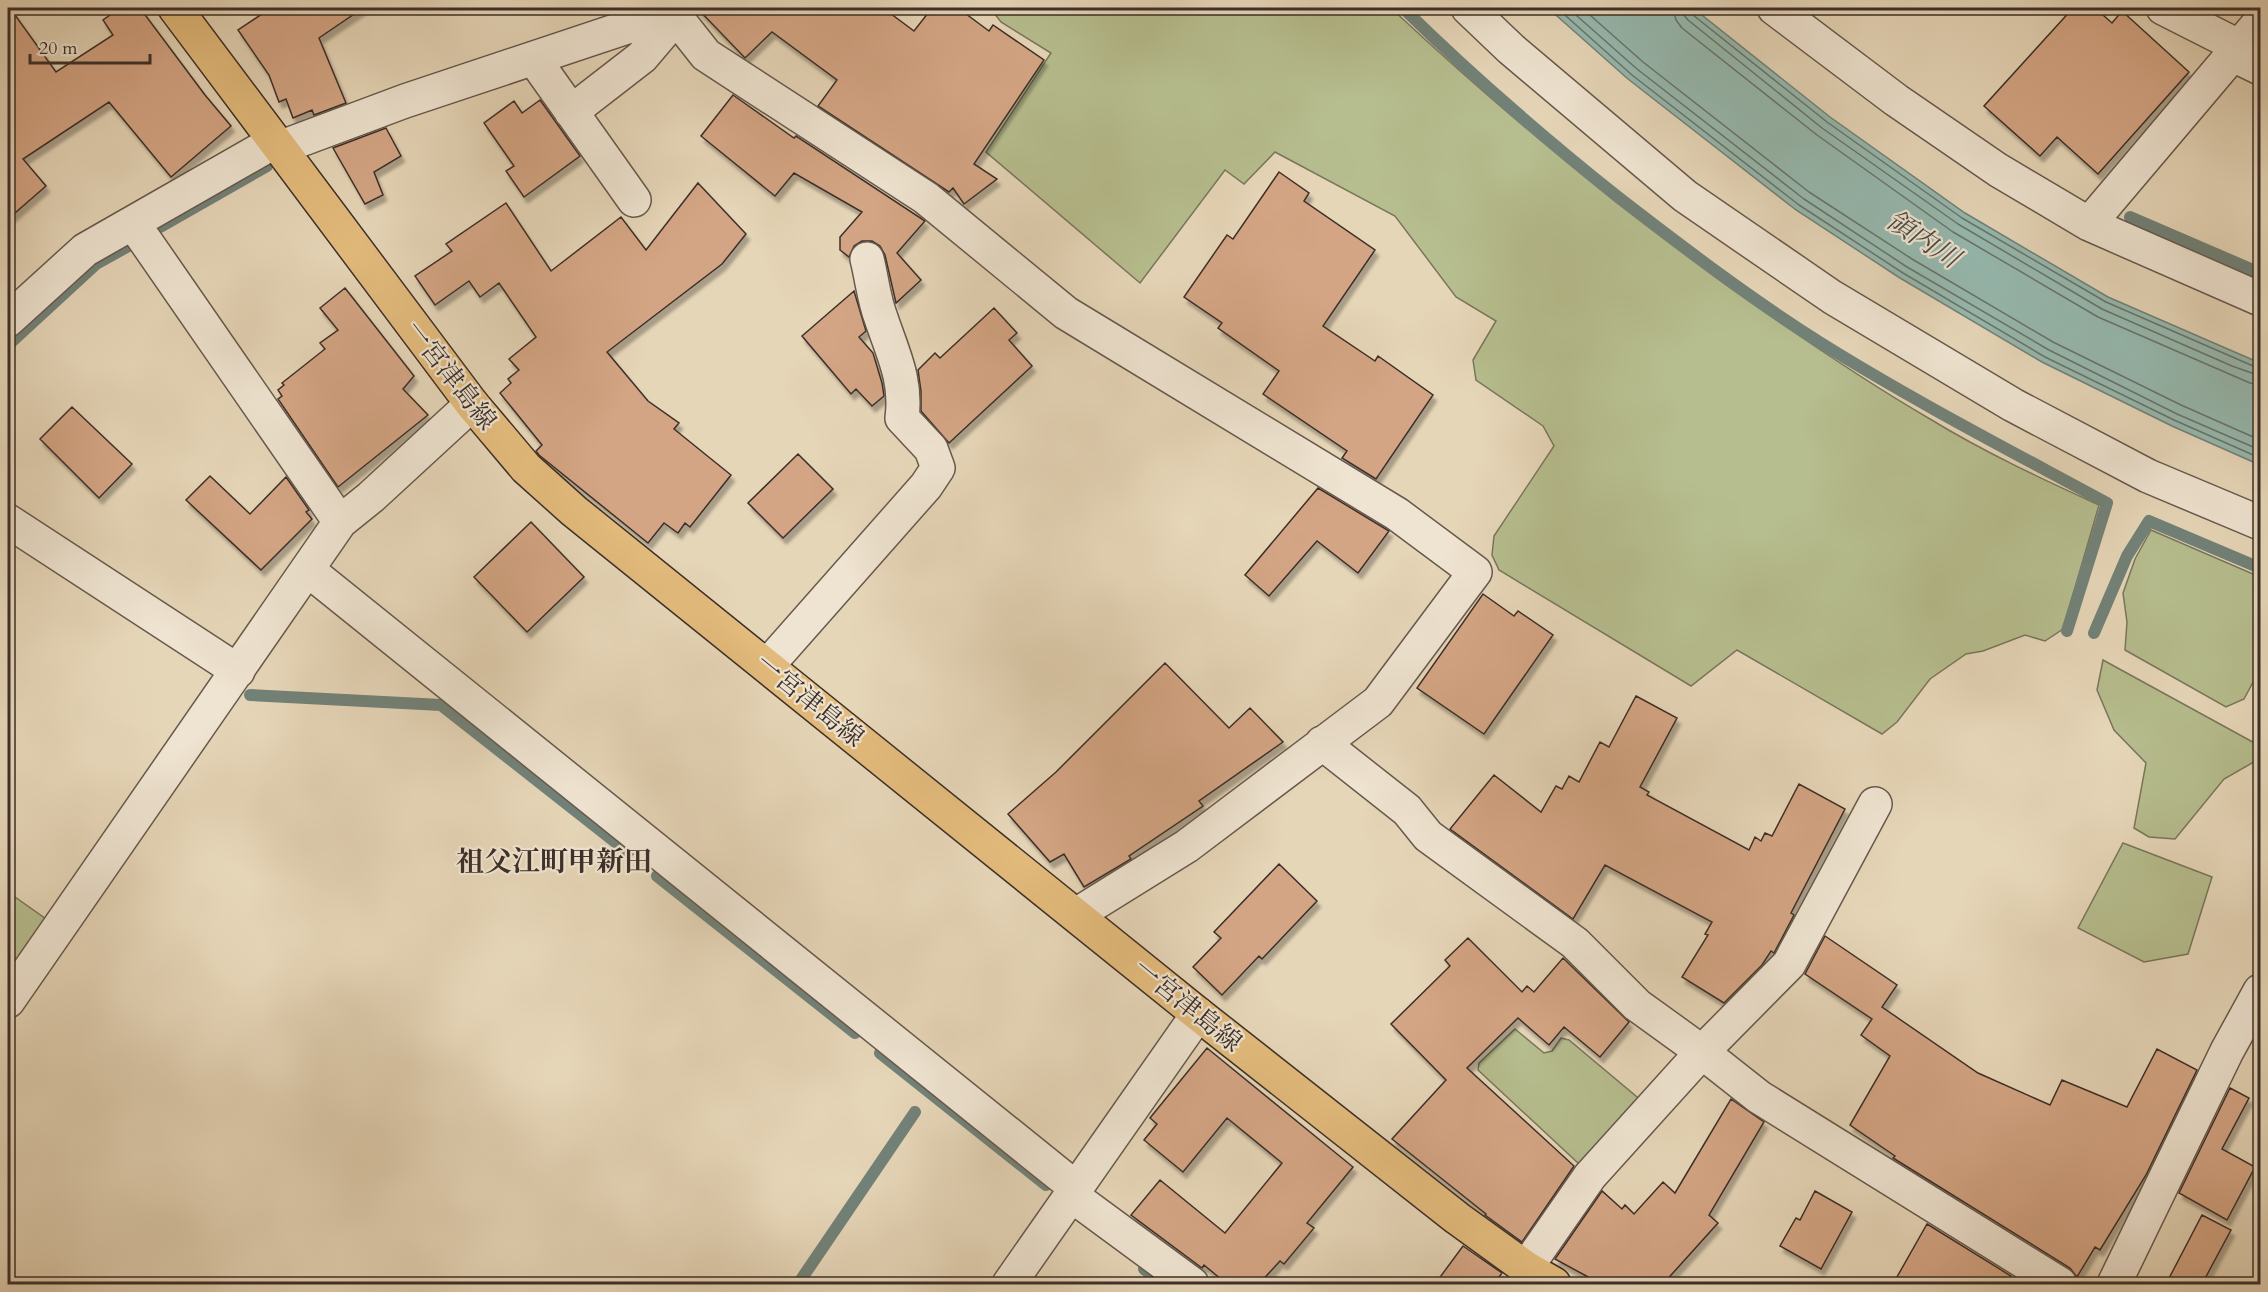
<svg xmlns="http://www.w3.org/2000/svg" width="2268" height="1292" viewBox="0 0 2268 1292" font-family="Cardo,'Noto Serif JP',serif">
  <style>
    .green { fill: #b6bd8e; stroke: #79765c; stroke-width: 1.5 }
    .water { fill: #96b9af; stroke: #728279; stroke-width: 1.5 }
    .lines { fill: none; stroke-linecap: round; stroke-linejoin: round }
    .shore { stroke: #69746c; stroke-width: 1.5 }
    .stream { stroke: #728279; stroke-width: 12 }
    .building { fill: #d4a584; stroke: #3c2f29; stroke-width: 1.5; filter: url(#shadow) }
    .minor-casing { stroke: #66594d; stroke-width: 36 }
    .major-casing { stroke: #3c2f29; stroke-width: 36 }
    .minor { stroke: #efe4d1; stroke-width: 33 }
    .major { stroke: #e3bb7c; stroke-width: 33 }
    .labels { text-anchor: middle; stroke-width: 4.5; stroke-linejoin: round; paint-order: stroke }
    .street-label { font-size: 26px; fill: #3c2f29; stroke: #efe4d1 }
    .water-label { font-size: 27px; font-style: italic; fill: #4e4b44; stroke: #efe4d1 }
    .quarter-label { font-size: 28px; font-weight: bold; fill: #3c2f29; stroke: #efe4d1 }
  </style>
  <defs>
    <filter id="shadow"><feDropShadow dx="3.5" dy="6" stdDeviation="1.5" flood-color="#0004"/></filter>
  </defs>
  <rect width="100%" height="100%" fill="#e6d6b8"/>
  <filter id="stains"><feTurbulence type="fractalNoise" baseFrequency=".00333" numOctaves="4"/><feColorMatrix values="0 0 0 0 .2 0 0 0 0 .09 0 0 0 0 .02 0 0 0 .5 -.17"/></filter>
  <radialGradient id="worn" r=".72"><stop offset=".6" stop-color="#630" stop-opacity="0"/><stop offset="1" stop-color="#630" stop-opacity=".3"/></radialGradient>
  <path class="green" d="M 990,8 L 1391,8 C 1500,110 1615,205 1737,292 C 1800,337 1863,380 1930,419 C 1984,452 2042,479 2099,505 L 2063,629 L 2045,641 L 2025,635 L 1983,651 L 1966,654 L 1930,679 L 1897,722 L 1882,734 L 1737,650 L 1691,686 L 1499,570 L 1492,555 L 1494,536 L 1554,446 L 1543,426 L 1476,380 L 1473,360 L 1496,321 L 1456,297 L 1395,216 L 1275,152 L 1244,184 L 1225,170 L 1140,283 L 986,152 L 1051,53 L 1001,22 Z
    M 2151,530 L 2260,577 L 2260,669 L 2244,699 L 2226,707 L 2125,650 L 2127,622 L 2123,593 L 2135,559 Z
    M 2103,660 L 2260,746 L 2259,759 L 2224,779 L 2175,839 L 2149,837 L 2134,828 L 2146,763 L 2114,730 L 2097,690 Z
    M 2123,843 L 2212,877 L 2188,954 L 2144,962 L 2078,928 Z
    M 8,892 L 46,919 L 8,975 Z
    M 1515,1029 L 1544,1053 L 1552,1051 L 1561,1038 L 1569,1040 L 1637,1097 L 1640,1106 L 1589,1161 L 1579,1164 L 1478,1070 L 1479,1063 Z"/>
  <path class="water" d="M 1548,8 L 1693,8 L 1830,117 L 1965,213 L 2108,297 L 2260,363 L 2260,465 L 2172,426 L 2042,362 L 1900,278 L 1796,210 L 1628,79 Z"/>
  <g class="lines">
    <path class="shore" d="M 1557,8 L 1632,75 L 1799,205 L 1903,273 L 2045,357 L 2174,420 L 2260,458
      M 1568,8 L 1637,69 L 1804,199 L 1907,267 L 2049,350 L 2177,414 L 2260,450
      M 1582,8 L 1643,62 L 1809,192 L 1912,259 L 2053,342 L 2181,405 L 2260,440
      M 1673,8 L 1676,20 L 1682,28 L 1817,135 L 1953,232 L 2098,317 L 2250,383 L 2260,385
      M 1682,8 L 1683,14 L 1688,20 L 1822,128 L 1958,224 L 2102,309 L 2232,366 L 2260,376
      M 1690,8 L 1693,15 L 1827,122 L 1962,218 L 2106,302 L 2260,369"/>
    <path class="stream" d="M 1403,8 C 1471,75 1543,137 1618,197 C 1684,248 1751,299 1821,343 C 1914,401 2011,451 2107,503 L 2067,631
      M 2130,217 L 2260,273
      M 160,227 L 267,166
      M 8,345 L 96,264 L 132,244
      M 2094,633 L 2127,556 L 2149,521 L 2260,568
      M 250,695 L 441,705 L 628,852
      M 657,876 L 855,1033
      M 880,1053 L 1046,1185
      M 1144,1269 L 1165,1284
      M 798,1284 L 915,1112"/>
  </g>
  <path class="building" d="M 8,8 L 10,8 L 56,72 L 113,35 L 103,20 L 120,8 L 140,8 L 205,95 L 231,126 L 171,177 L 109,102 L 23,159 L 46,186 L 8,219 Z
    M 271,8 L 363,8 L 319,38 L 346,103 L 314,115 L 312,110 L 293,118 L 286,99 L 279,102 L 269,75 L 238,30 Z
    M 697,8 L 883,8 L 914,31 L 932,8 L 958,8 L 989,31 L 993,25 L 1044,60 L 974,164 L 997,179 L 964,204 L 953,188 L 949,192 L 818,106 L 837,80 L 772,32 L 745,58 Z
    M 2073,8 L 2095,8 L 2112,23 L 2122,11 L 2189,72 L 2098,174 L 2057,137 L 2040,156 L 1984,106 Z
    M 733,95 L 794,138 L 796,136 L 925,221 L 897,253 L 921,280 L 896,303 L 885,255 L 880,246 L 872,241 L 862,241 L 854,246 L 849,257 L 840,250 L 840,237 L 862,212 L 794,173 L 775,196 L 701,136 Z
    M 540,100 L 580,156 L 524,197 L 506,171 L 514,166 L 484,123 L 514,101 L 522,113 Z
    M 386,128 L 401,156 L 374,172 L 383,195 L 365,204 L 333,148 Z
    M 1279,172 L 1309,193 L 1304,201 L 1375,250 L 1323,326 L 1375,361 L 1378,356 L 1433,395 L 1376,479 L 1342,458 L 1347,451 L 1263,394 L 1279,371 L 1218,328 L 1222,323 L 1184,297 L 1227,235 L 1233,239 Z
    M 698,183 L 746,234 L 722,264 L 607,352 L 648,401 L 679,423 L 674,429 L 731,475 L 690,527 L 685,523 L 678,533 L 664,523 L 648,543 L 539,455 L 536,451 L 542,445 L 500,393 L 511,383 L 508,379 L 519,370 L 509,359 L 536,337 L 499,283 L 480,297 L 469,281 L 435,305 L 415,276 L 452,251 L 446,244 L 506,203 L 551,271 L 621,217 L 646,250 Z
    M 345,288 L 414,376 L 403,389 L 428,415 L 338,487 L 278,399 L 282,396 L 278,390 L 284,385 L 282,383 L 325,349 L 320,343 L 338,330 L 320,308 Z
    M 854,291 L 866,331 L 859,337 L 873,353 L 882,383 L 884,396 L 872,406 L 856,389 L 851,394 L 802,336 Z
    M 994,308 L 1017,333 L 1009,340 L 1032,366 L 949,443 L 921,411 L 921,391 L 918,370 L 935,353 L 940,358 Z
    M 72,407 L 132,464 L 99,498 L 40,439 Z
    M 798,454 L 833,489 L 783,538 L 748,503 Z
    M 210,476 L 250,514 L 286,477 L 309,510 L 306,512 L 312,519 L 261,570 L 186,500 Z
    M 1318,488 L 1389,531 L 1358,573 L 1317,541 L 1269,596 L 1245,575 Z
    M 531,522 L 584,577 L 527,632 L 474,577 Z
    M 1483,594 L 1514,616 L 1518,611 L 1553,635 L 1484,734 L 1417,688 Z
    M 1165,663 L 1229,728 L 1250,708 L 1283,742 L 1199,801 L 1203,806 L 1129,856 L 1131,859 L 1084,887 L 1064,854 L 1050,862 L 1008,814 L 1056,772 Z
    M 1636,696 L 1677,718 L 1640,787 L 1649,792 L 1647,795 L 1749,850 L 1755,837 L 1761,841 L 1765,833 L 1772,836 L 1799,784 L 1845,809 L 1791,913 L 1794,915 L 1774,953 L 1771,951 L 1762,965 L 1724,1003 L 1682,977 L 1708,935 L 1705,934 L 1712,922 L 1605,865 L 1573,919 L 1450,829 L 1494,775 L 1541,812 L 1556,786 L 1562,789 L 1569,776 L 1579,782 L 1600,742 L 1609,747 Z
    M 1279,864 L 1317,901 L 1262,959 L 1259,956 L 1222,995 L 1193,967 L 1221,938 L 1214,932 Z
    M 1825,936 L 1897,985 L 1882,1007 L 1978,1073 L 2050,1105 L 2062,1080 L 2127,1107 L 2157,1049 L 2197,1070 L 2146,1175 L 2100,1250 L 2095,1247 L 2077,1277 L 2070,1268 L 1893,1158 L 1895,1156 L 1850,1125 L 1890,1056 L 1861,1035 L 1872,1019 L 1805,974 Z
    M 1468,938 L 1522,992 L 1527,986 L 1534,992 L 1563,958 L 1629,1022 L 1600,1057 L 1564,1027 L 1549,1045 L 1518,1018 L 1467,1068 L 1574,1166 L 1522,1242 L 1485,1215 L 1486,1214 L 1392,1139 L 1446,1080 L 1391,1024 L 1450,966 L 1445,960 Z
    M 1207,1048 L 1353,1167 L 1307,1223 L 1314,1228 L 1284,1264 L 1280,1261 L 1259,1284 L 1227,1284 L 1204,1265 L 1202,1268 L 1131,1215 L 1160,1180 L 1225,1233 L 1282,1163 L 1227,1118 L 1183,1172 L 1144,1140 L 1157,1124 L 1150,1118 Z
    M 2230,1088 L 2249,1098 L 2222,1149 L 2255,1167 L 2227,1220 L 2179,1193 Z
    M 1731,1099 L 1764,1122 L 1709,1215 L 1718,1223 L 1663,1284 L 1601,1284 L 1555,1259 L 1602,1191 L 1622,1209 L 1625,1205 L 1634,1214 L 1663,1182 L 1675,1193 Z
    M 1815,1191 L 1852,1212 L 1821,1269 L 1780,1246 L 1796,1218 L 1800,1220 Z
    M 2202,1215 L 2231,1230 L 2202,1284 L 2166,1284 Z
    M 1927,1224 L 2011,1276 L 2006,1284 L 1893,1284 Z
    M 1463,1246 L 1502,1273 L 1494,1284 L 1435,1284 Z"/>
  <g class="lines">
    <g class="minor-casing">
      <path id="minor" d="M 1468,8 L 1511,49 L 1685,196 L 1832,297 L 2013,405 L 2148,476 L 2260,523
        M 1774,8 L 1896,100 L 1998,170 L 2089,224 L 2260,299
        M 2163,8 L 2240,47
        M 2233,55 L 2260,68
        M 534,59 L 634,200
        M 571,112 L 642,57 L 676,17
        M 279,148 L 405,101 L 672,12 L 706,55 L 926,198 L 1066,313 L 1397,514 L 1475,572 L 1378,702 L 1187,846 L 1076,915
        M 133,223 L 340,522
        M 2089,224 L 2260,22
        M 8,320 L 85,250 L 274,142
        M 8,521 L 238,671
        M 308,570 L 1076,1188
        M 767,666 L 926,486 L 938,468 L 931,449 L 902,418 C 907,380 893,354 881,318 C 874,300 872,279 867,259
        M 1322,743 L 1407,810 L 1428,836 L 1575,943 L 1637,1005 L 1702,1052 L 1759,1097 L 2060,1284
        M 8,1001 L 340,522 L 371,497 L 472,404
        M 1071,1195 L 1192,1284
        M 1526,1268 L 1590,1176 L 1702,1052 L 1789,964 L 1875,804
        M 1009,1284 L 1198,1014
        M 2114,1284 L 2227,1051 L 2260,991"/>
    </g>
    <g class="major-casing">
      <path id="major" d="M 175,8 L 472,404 L 526,468 L 574,511 L 1198,1014 L 1457,1218 L 1526,1268 L 1554,1284"/>
    </g>
    <use href="#minor" class="minor"/>
    <use href="#major" class="major"/>
  </g>
  <g class="labels">
    <g class="street-label">
      <text transform="translate(451 375) rotate(52)" y="9">一宮津島線</text>
      <text transform="translate(810 700) rotate(39)" y="9">一宮津島線</text>
      <text transform="translate(1188 1005) rotate(39)" y="9">一宮津島線</text>
    </g>
    <g class="water-label">
      <text transform="translate(1923 239) rotate(33)" y="9">領内川</text>
    </g>
    <g class="quarter-label">
      <text x="554" y="871">祖父江町甲新田</text>
    </g>
  </g>
  <rect width="2268" height="1292" fill="none" stroke="#e6d6b8" stroke-width="30"/>
  <rect x="9" y="9" width="2250" height="1274" fill="none" stroke="#3c2f29" stroke-width="3"/>
  <rect x="15" y="15" width="2238" height="1262" fill="none" stroke="#3c2f29" stroke-width="1.5"/>
  <path d="M30 54v9h120v-9" fill="none" stroke="#3c2f29" stroke-width="3"/>
  <text x="39" y="54" font-size="18" fill="#3c2f29" stroke="#efe4d1" stroke-width="4.5" paint-order="stroke">20 m</text>
  <rect width="100%" height="100%" filter="url(#stains)"/>
  <rect width="100%" height="100%" fill="url(#worn)"/>
</svg>
